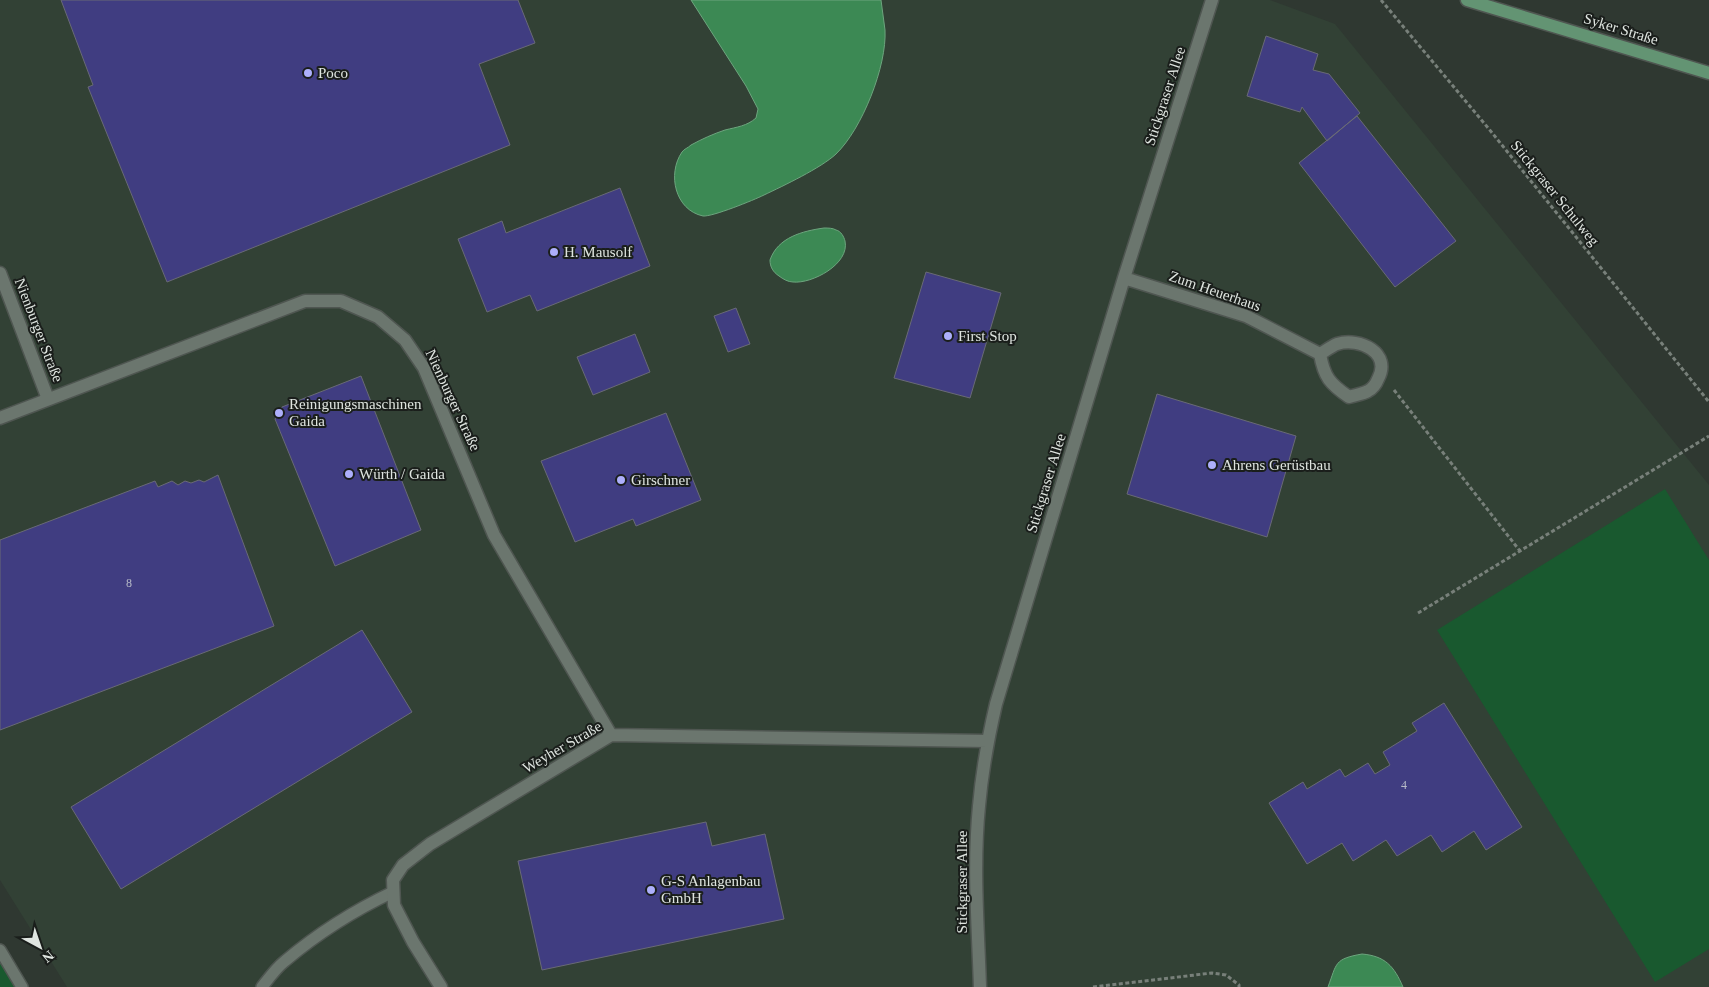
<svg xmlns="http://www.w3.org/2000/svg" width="1709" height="987" viewBox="0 0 1709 987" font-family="Georgia,serif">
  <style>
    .built { fill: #324135 }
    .green { fill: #19592f }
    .water { fill: #3c8954; stroke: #6da57e }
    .building { fill: #403d81; stroke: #696a76 }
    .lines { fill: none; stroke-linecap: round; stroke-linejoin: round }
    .service-casing { stroke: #4f5651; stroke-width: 14 }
    .minor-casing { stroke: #4f5651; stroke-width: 15 }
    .secondary-casing { stroke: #4f5651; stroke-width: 15 }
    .path { stroke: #78807a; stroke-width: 3; stroke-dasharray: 4 2.5; stroke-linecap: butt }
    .service { stroke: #6b766e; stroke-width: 11 }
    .minor { stroke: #6b766e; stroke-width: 12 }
    .secondary { stroke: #639473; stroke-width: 12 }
    .poi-dot { fill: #adaffb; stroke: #1a1e1b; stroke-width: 2 }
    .labels { text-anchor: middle; stroke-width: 4; stroke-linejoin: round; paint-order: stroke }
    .number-label { font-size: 12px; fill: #b7bbc8 }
    .street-label { font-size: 15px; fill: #dfe5e0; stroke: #1a1e1b }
    .poi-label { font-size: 15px; fill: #dfe5e0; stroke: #1a1e1b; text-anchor: start }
  </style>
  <rect width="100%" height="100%" fill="#2f3831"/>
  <path class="built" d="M 0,0 L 1270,0 L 1335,24 L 1709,485 L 1709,987 L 67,987 L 0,880 Z"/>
  <path class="green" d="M 1665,489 L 1709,560 L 1709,949 L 1655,982 L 1437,630 Z
    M 0,955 L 19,987 L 0,987 Z"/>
  <path class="water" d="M 691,0 L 881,0 C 882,10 884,20 885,30 C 887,66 862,129 836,154 C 821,168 783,186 764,195 C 754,200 712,217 703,216 C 675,210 667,174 682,152 C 684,149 688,148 691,145 C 702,139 713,134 725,130 C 737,127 747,126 756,118 L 758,109 L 746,86 Z
    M 824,228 C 828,228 833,228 836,230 C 841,231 844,237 845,241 C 850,264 812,284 793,282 C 788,282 783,279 779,276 C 773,272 770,267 770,260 C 778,237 803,231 824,228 Z
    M 1362,954 C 1385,956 1394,966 1403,987 L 1328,987 C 1337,963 1334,959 1362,954 Z"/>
  <path class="building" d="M 61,0 L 518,0 L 535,43 L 479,64 L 510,145 L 167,282 L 88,87 L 93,85 Z
    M 1266,36 L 1318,54 L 1313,70 L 1329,74 L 1360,113 L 1327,141 L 1302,107 L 1300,112 L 1247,96 Z
    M 1357,116 L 1456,241 L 1395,287 L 1299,163 Z
    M 620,188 L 650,266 L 537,311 L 530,295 L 487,312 L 458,239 L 502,221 L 506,233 Z
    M 926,272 L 1001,293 L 970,398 L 894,378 Z
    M 736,308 L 750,344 L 728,352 L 714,316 Z
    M 635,334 L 650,372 L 593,395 L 577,357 Z
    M 361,376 L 421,530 L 335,566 L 275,419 L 282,407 Z
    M 1157,394 L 1296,436 L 1267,537 L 1127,494 Z
    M 666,413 L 701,500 L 636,526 L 633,519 L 575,542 L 541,461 Z
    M 218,475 L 274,626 L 0,730 L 0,540 L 155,481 L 158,487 L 172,481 L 178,485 L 185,481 L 191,483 L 199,480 L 204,482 Z
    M 362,630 L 412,712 L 121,889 L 71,807 Z
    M 1444,703 L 1522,827 L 1486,850 L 1474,831 L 1442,852 L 1431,835 L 1397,856 L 1386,840 L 1353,861 L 1342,843 L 1307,864 L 1269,803 L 1303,782 L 1307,789 L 1340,769 L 1345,777 L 1368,763 L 1375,774 L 1390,765 L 1383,752 L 1417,731 L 1412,723 Z
    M 706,822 L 712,846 L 765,834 L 784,919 L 542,970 L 518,861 Z"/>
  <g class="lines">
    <g class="service-casing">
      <path id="service" d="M 0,950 L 22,987
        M 262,987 C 269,978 276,968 285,961 C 317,934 355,910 393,892"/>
    </g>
    <g class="minor-casing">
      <path id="minor" d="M 0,273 L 48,399
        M 1124,278 L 1246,316 L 1320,354 C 1324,377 1330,384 1349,397 C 1355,395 1363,394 1368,391 C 1372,389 1376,384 1378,379 C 1392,353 1360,337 1337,344 C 1332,346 1325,351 1320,354
        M 0,418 L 305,301 L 341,301 L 378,317 L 405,340 L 424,368 L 494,535 L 611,735
        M 441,987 L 413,942 L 394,905 L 393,880 L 403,865 L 430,844 L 611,735 L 987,741
        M 980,987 C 978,927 973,866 979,806 C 982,772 988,738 996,704 L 1124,278 L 1212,0"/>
    </g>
    <g class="secondary-casing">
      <path id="secondary" d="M 1467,0 L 1709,73"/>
    </g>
    <path class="path" d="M 1381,0 L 1489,129 L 1709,402
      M 1394,390 L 1520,551
      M 1418,613 L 1709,436
      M 1093,987 L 1212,973 L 1226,975 L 1239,985 L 1239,987"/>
    <use href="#service" class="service"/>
    <use href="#minor" class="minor"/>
    <use href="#secondary" class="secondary"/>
  </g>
  <g class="poi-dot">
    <circle cx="308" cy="73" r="5"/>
    <circle cx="554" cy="252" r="5"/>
    <circle cx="948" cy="336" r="5"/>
    <circle cx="279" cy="413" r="5"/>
    <circle cx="1212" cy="465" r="5"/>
    <circle cx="349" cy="474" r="5"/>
    <circle cx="621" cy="480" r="5"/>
    <circle cx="651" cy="890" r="5"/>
  </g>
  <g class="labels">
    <g class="number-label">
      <text x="129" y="587">8</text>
      <text x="1404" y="789">4</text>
    </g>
    <g class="street-label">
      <text transform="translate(1621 29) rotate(17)" y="5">Syker Straße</text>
      <text transform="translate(1165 96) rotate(-72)" y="5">Stickgraser Allee</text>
      <text transform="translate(1555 193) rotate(51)" y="5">Stickgraser Schulweg</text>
      <text transform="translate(1215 291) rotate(19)" y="5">Zum Heuerhaus</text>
      <text transform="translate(39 330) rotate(69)" y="5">Nienburger Straße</text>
      <text transform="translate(453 400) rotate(65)" y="5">Nienburger Straße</text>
      <text transform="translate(1046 483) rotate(-73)" y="5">Stickgraser Allee</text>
      <text transform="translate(562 747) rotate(-30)" y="5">Weyher Straße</text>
      <text transform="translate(962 882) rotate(-90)" y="5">Stickgraser Allee</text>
    </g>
    <g class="poi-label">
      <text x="318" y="78">Poco</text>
      <text x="564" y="257">H. Mausolf</text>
      <text x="958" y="341">First Stop</text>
      <text x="289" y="409">Reinigungsmaschinen<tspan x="289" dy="17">Gaida</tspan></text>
      <text x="1222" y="470">Ahrens Gerüstbau</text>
      <text x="359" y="479">Würth / Gaida</text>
      <text x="631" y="485">Girschner</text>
      <text x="661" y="886">G-S Anlagenbau<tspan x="661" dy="17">GmbH</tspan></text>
    </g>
  </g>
  <g transform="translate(40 947) rotate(140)" stroke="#1a1e1b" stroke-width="4" paint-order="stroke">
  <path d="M0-4L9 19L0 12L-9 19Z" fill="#dfe5e0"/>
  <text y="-8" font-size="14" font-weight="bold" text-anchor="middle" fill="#dfe5e0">N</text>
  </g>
</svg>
